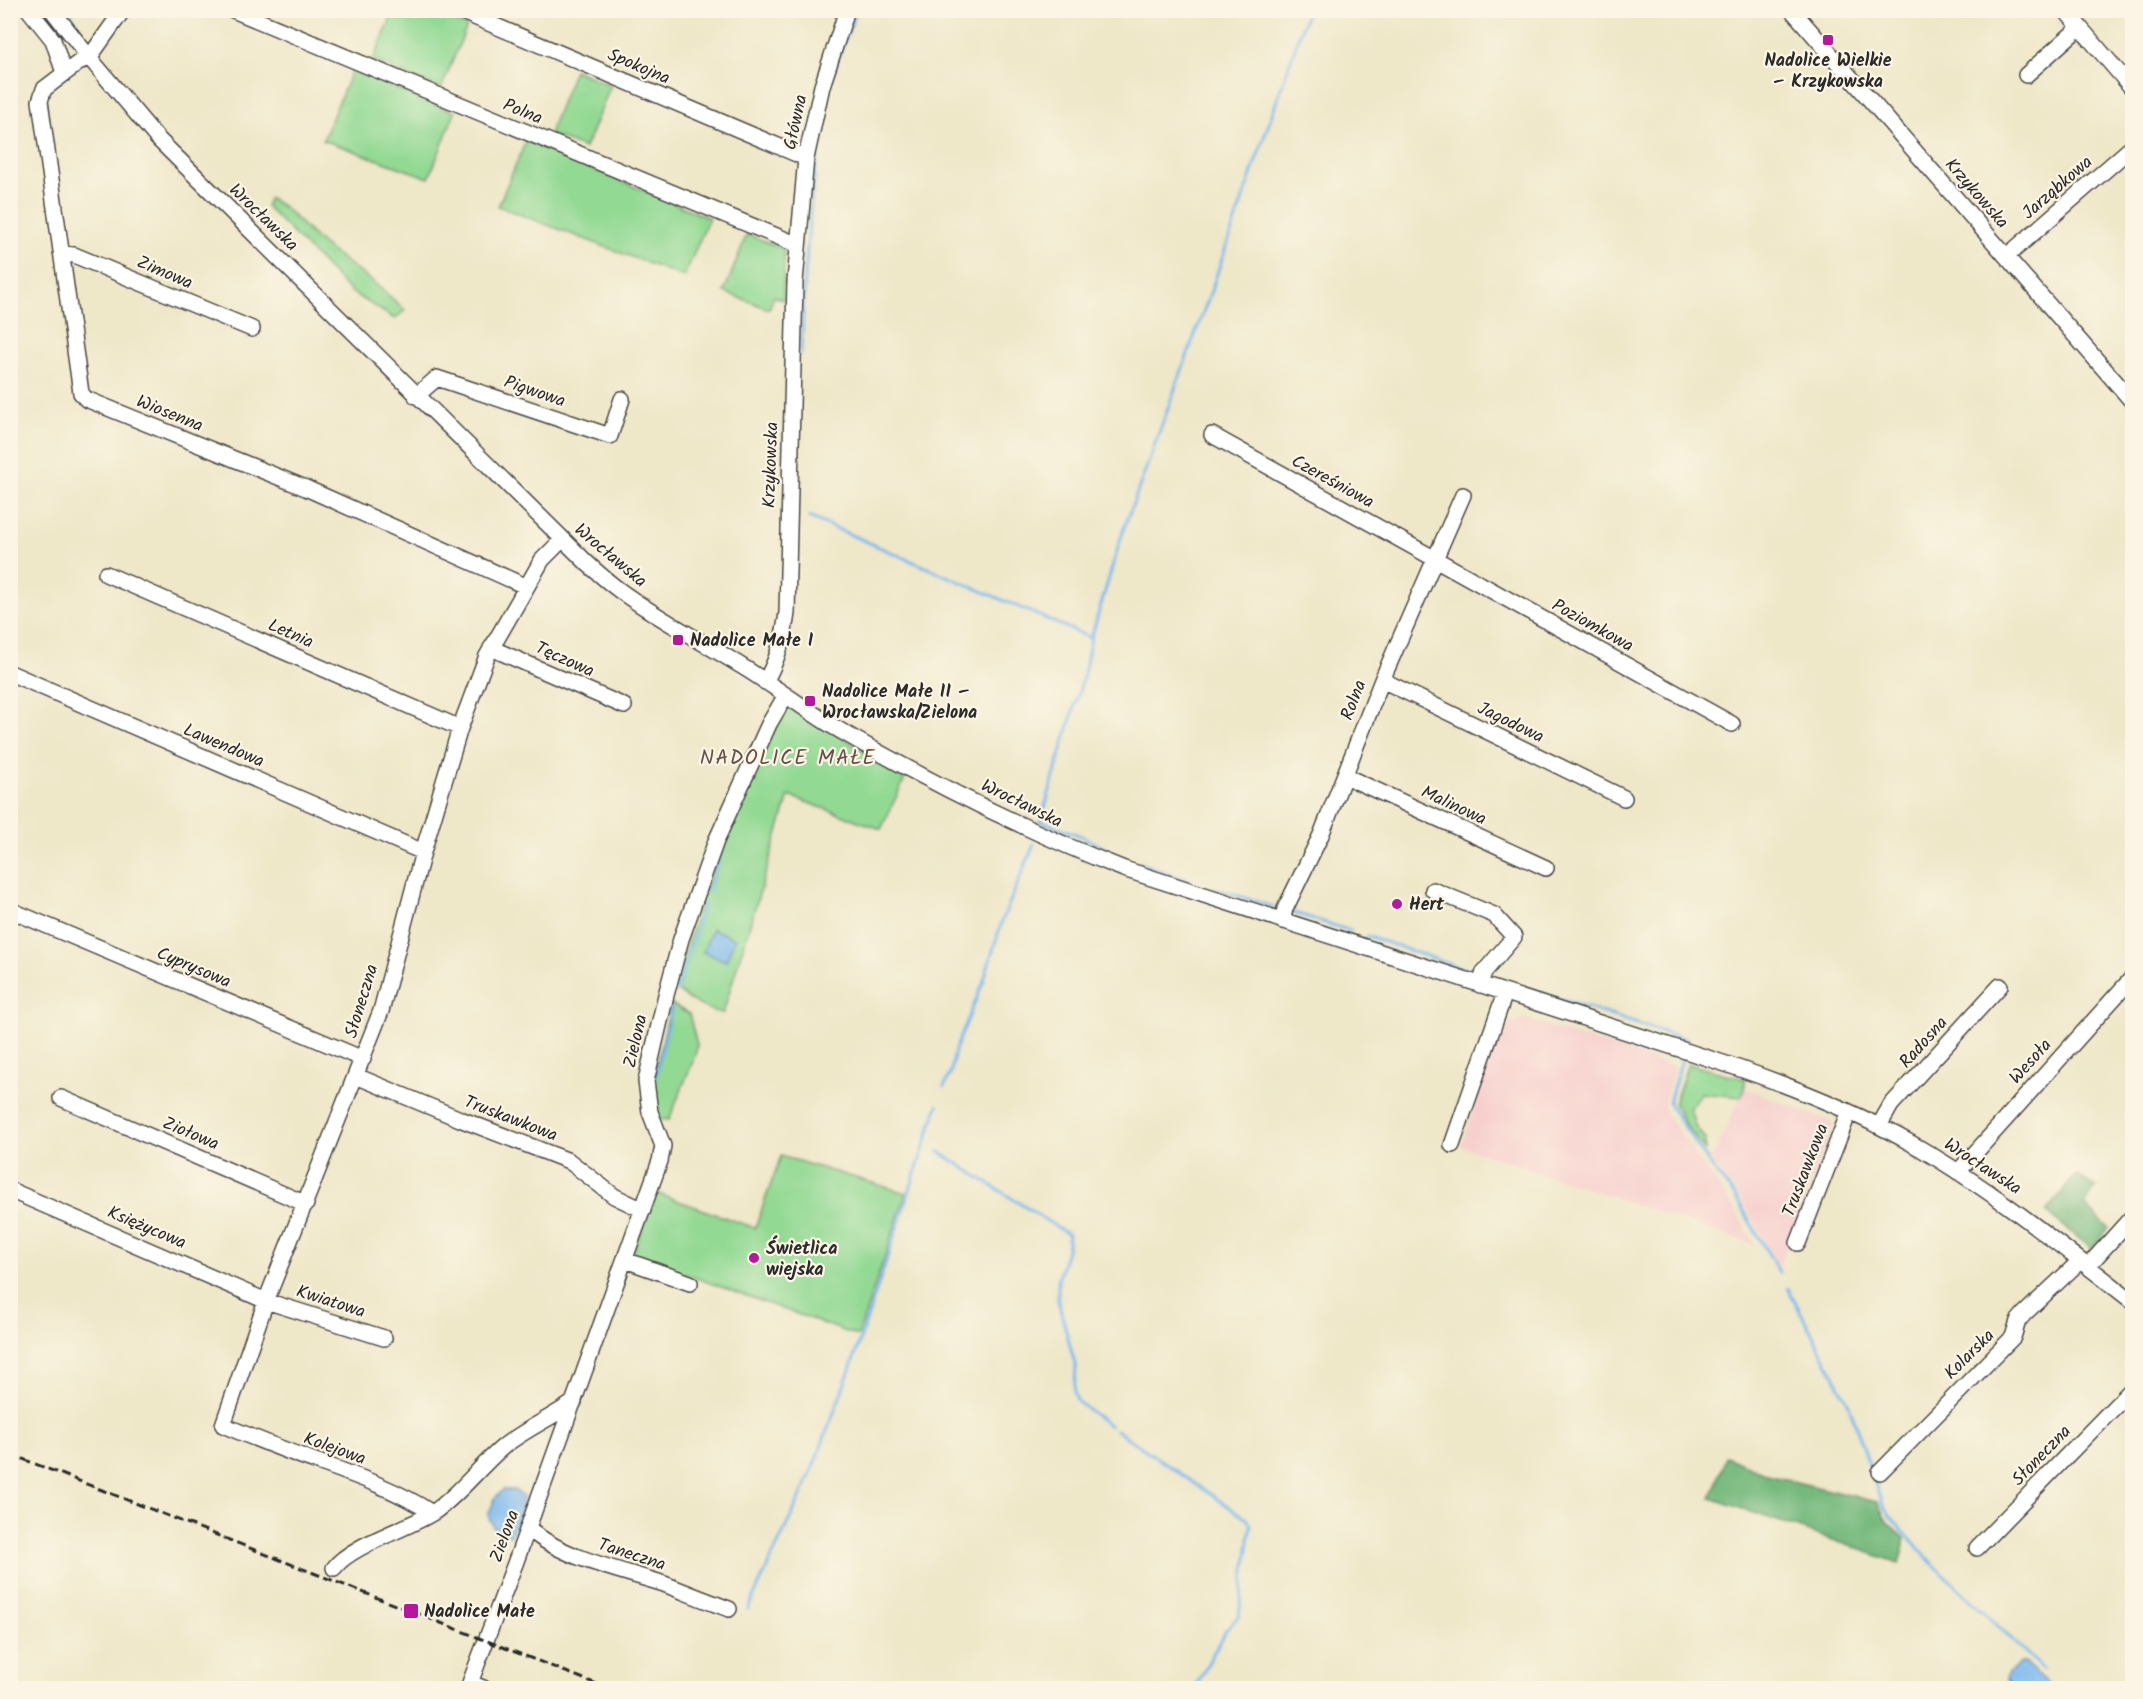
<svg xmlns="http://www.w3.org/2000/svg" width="2143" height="1699" viewBox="0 0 2143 1699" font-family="Kalam,sans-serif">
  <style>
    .built { fill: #f7d0cd }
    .green { fill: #92d993; stroke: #5e825f; stroke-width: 1.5 }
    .forest { fill: #75b97d; stroke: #507254; stroke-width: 1.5 }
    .water { fill: #7bb9ee; stroke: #53728c; stroke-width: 1.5 }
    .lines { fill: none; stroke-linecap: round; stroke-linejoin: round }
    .stream { stroke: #7bb9ee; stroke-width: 3 }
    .minor-casing { stroke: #484743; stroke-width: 18 }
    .minor { stroke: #fff; stroke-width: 15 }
    .rail { stroke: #2b2b2b; stroke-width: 3; stroke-dasharray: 9 4.5; stroke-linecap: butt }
    .poi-dot { fill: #b5179e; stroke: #fcf5e5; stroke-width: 2 }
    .labels { text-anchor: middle; stroke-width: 4.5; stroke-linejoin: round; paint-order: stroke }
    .poi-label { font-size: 18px; font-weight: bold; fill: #2b2b2b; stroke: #fcf5e5; text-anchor: start }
    .street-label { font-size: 18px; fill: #2b2b2b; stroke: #fcf5e5 }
    .quarter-label { font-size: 21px; letter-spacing: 1.5px; fill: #66514a; stroke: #fcf5e5 }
  </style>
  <rect width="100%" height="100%" fill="#fcf5e5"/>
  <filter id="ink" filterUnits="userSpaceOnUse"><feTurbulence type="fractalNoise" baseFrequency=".0167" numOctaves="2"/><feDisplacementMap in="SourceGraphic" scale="12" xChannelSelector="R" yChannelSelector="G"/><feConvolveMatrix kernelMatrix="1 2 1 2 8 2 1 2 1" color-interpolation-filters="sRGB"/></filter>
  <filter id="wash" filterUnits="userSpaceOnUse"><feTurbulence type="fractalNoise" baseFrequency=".008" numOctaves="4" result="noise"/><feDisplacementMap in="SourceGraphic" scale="24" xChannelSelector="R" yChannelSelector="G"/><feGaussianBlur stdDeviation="1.35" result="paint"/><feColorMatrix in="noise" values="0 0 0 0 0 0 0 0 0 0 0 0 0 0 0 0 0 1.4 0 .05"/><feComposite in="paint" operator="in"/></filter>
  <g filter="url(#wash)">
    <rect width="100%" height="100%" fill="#eee7c8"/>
    <path class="built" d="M 1523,1018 L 1676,1067 L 1664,1102 L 1666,1114 L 1733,1207 L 1756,1245 L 1461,1146 L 1501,1027 Z
      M 1745,1088 L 1834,1123 L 1779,1267 L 1741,1199 L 1711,1160 Z"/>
    <path class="green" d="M 394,11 L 429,11 L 467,26 L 441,89 L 373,60 Z
      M 352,70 L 455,112 L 429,178 L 323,140 Z
      M 574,70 L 611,85 L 585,148 L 549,134 Z
      M 526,141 L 709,218 L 684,277 L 498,206 Z
      M 269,198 L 284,207 L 322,244 L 377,285 L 405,310 L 395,319 L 351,292 L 266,206 Z
      M 747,234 L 784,249 L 783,300 L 774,296 L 769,309 L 724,292 Z
      M 788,707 L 793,707 L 906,776 L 881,829 L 789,796 L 723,1013 C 711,1012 681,998 674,986 L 703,893 L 735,809 L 778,717 Z
      M 671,1004 L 689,1014 L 697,1045 L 695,1056 L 669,1120 L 658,1119 L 651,1090 Z
      M 1688,1064 L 1745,1079 L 1745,1088 L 1741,1097 L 1701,1093 L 1690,1108 L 1695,1126 L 1705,1139 L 1705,1150 L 1685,1124 L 1674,1104 Z
      M 781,1156 L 906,1193 L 858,1336 L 632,1255 L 656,1193 L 755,1228 Z"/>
    <path class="forest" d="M 2076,1175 L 2096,1187 L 2084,1205 L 2109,1228 L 2092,1249 L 2046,1212 Z
      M 1726,1457 L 1772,1476 L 1877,1502 L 1888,1523 L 1906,1539 L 1899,1563 L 1711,1498 Z"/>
    <path class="water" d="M 712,929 L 735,938 L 726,961 L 703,952 Z
      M 503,1490 L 515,1490 L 523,1497 L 522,1508 L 511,1535 L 496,1532 L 488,1516 L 495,1498 Z
      M 2020,1663 L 2025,1663 L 2052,1688 L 2013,1688 L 2006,1679 L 2008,1673 Z"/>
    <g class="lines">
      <path class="stream" d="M 68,10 L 77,24
        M 801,354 C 805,265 810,176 829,89 C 835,62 847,36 857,10
        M 809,517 L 1091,638
        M 726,840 L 735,817
        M 1115,853 L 1079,835 L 1041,821 L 1084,674 L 1091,638 L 1123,531 L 1211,291 L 1308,10
        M 1140,863 L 1191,881
        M 1214,888 L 1274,907
        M 708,892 L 723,849
        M 1295,913 L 1351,931
        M 1367,936 L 1474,972
        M 1492,977 L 1688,1040
        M 677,991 L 704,904
        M 1682,1059 L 1669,1102 L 1670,1106 L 1717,1174 L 1735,1196 L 1779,1272
        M 656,1077 L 672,1008
        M 944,1087 L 951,1071 L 955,1050 L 983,983 L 1002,921 L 1034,844
        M 938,1151 L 1069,1235 L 1067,1250 L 1058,1280 L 1058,1301 L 1076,1368 L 1074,1393 L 1078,1402 L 1110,1426
        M 1788,1288 L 1848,1402 L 1882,1504 L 1895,1522 L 1931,1562 L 2043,1669
        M 1116,1430 L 1247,1519 L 1251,1525 L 1239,1616 L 1225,1631 L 1195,1688
        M 748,1609 L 809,1478 L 850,1370 L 938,1105"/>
    </g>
  </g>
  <g filter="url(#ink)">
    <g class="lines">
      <g class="minor-casing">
        <path id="minor" d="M 29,10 L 53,40 L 64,73
          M 52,10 L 88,56 L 157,138 L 588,564 C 598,573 608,582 619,590 C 658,619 702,641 743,667 C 774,686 803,708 834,727 C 927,781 1024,830 1124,869 L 1729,1065 C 1791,1086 1852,1110 1909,1142 C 1989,1187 2060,1245 2132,1301
          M 123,10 L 94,51 L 44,89 L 40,101 L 81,393 L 86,399 L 308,489 L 525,586
          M 233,10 L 798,245
          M 458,10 L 806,158
          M 1792,10 L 2132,401
          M 2065,10 L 2132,88
          M 2026,75 L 2080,27
          M 63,254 L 74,255 L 252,329
          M 2007,256 L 2132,147
          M 416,396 L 437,378 L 610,436 L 622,399
          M 1212,435 L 1732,724
          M 106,574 L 460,728
          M 491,648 L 624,706
          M 10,673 L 423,852
          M 1382,680 L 1624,798
          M 765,682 C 777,661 784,636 787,613 L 795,282 L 806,158 L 822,86 L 847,10
          M 1345,776 L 1546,868
          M 1433,890 L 1494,915 L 1514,937 L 1484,972 L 1480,985
          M 10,910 L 363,1059
          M 1282,921 L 1285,909 L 1321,835 L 1382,680 L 1463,495
          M 356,1076 L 460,1119 L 569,1161 L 614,1196 L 643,1210
          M 61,1098 L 306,1204
          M 1879,1126 L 1891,1105 L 2000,986
          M 1452,1145 L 1505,993
          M 1958,1172 L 2132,978
          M 12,1191 L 266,1301 L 384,1338
          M 1798,1243 L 1849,1112
          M 625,1260 L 690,1283
          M 2088,1266 L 2132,1217
          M 1880,1472 L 2013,1337 L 2018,1321 L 2024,1314 L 2080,1261
          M 432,1513 C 397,1490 357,1476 318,1462 C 286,1451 254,1438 223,1425 L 266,1301 L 381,1011 L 423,852 L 460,728 L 487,656 L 542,560 L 562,540
          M 528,1527 C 556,1557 625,1571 664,1584 C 685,1592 707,1601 729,1609
          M 1977,1548 L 2132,1389
          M 334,1568 C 351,1545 408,1529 434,1512 C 460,1494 479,1467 504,1446 C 526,1429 551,1418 574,1402
          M 483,1688 L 470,1683 L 516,1561 L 660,1161 L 663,1146 L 650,1112 L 646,1081 L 666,995 L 681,939 L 716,841 L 769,724 L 786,695"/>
      </g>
      <use href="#minor" class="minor"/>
      <path class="rail" d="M 10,1454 L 607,1688"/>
    </g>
  </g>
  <g class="poi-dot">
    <rect x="1822" y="34" width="12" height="12" rx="3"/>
    <rect x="672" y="634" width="12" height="12" rx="3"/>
    <rect x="804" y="695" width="12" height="12" rx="3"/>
    <circle cx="1397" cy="904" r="6"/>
    <circle cx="754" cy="1258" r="6"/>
    <rect x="403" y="1603" width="16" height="16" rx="3"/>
  </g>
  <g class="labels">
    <g class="poi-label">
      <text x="1828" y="66" text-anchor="middle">Nadolice Wielkie<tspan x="1828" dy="21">– Krzykowska</tspan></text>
      <text x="690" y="646">Nadolice Małe I</text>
      <text x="822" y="697">Nadolice Małe II –<tspan x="822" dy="21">Wrocławska/Zielona</tspan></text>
      <text x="1409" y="910">Hert</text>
      <text x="766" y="1254">Świetlica<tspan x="766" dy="21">wiejska</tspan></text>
      <text x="424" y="1617">Nadolice Małe</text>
    </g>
    <g class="street-label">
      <text transform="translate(639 66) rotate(23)" y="6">Spokojna</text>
      <text transform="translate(523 111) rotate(22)" y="6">Polna</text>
      <text transform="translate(795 122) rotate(-78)" y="6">Główna</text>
      <text transform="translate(2057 187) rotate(-41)" y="6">Jarząbkowa</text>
      <text transform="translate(1977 193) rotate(49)" y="6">Krzykowska</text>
      <text transform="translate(264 217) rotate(44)" y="6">Wrocławska</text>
      <text transform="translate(165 272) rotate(23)" y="6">Zimowa</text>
      <text transform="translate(535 391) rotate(19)" y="6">Pigwowa</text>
      <text transform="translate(170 413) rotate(22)" y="6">Wiosenna</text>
      <text transform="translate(770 465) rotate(-88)" y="6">Krzykowska</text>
      <text transform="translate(1333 481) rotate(29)" y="6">Czereśniowa</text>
      <text transform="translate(611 555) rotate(40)" y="6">Wrocławska</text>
      <text transform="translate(1593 625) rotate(29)" y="6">Poziomkowa</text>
      <text transform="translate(291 633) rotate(24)" y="6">Letnia</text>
      <text transform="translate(565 659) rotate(24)" y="6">Tęczowa</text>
      <text transform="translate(1353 700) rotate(-69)" y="6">Rolna</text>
      <text transform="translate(1511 722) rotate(26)" y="6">Jagodowa</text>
      <text transform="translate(224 745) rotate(23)" y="6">Lawendowa</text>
      <text transform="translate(1022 803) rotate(26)" y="6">Wrocławska</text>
      <text transform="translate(1454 805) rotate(25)" y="6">Malinowa</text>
      <text transform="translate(194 967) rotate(23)" y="6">Cyprysowa</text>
      <text transform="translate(361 1001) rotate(-73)" y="6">Słoneczna</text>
      <text transform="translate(635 1041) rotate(-77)" y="6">Zielona</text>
      <text transform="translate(1923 1042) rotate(-48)" y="6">Radosna</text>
      <text transform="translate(2030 1061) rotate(-48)" y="6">Wesoła</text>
      <text transform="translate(511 1118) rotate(21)" y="6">Truskawkowa</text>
      <text transform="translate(191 1133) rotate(23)" y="6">Ziołowa</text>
      <text transform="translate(1983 1166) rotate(33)" y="6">Wrocławska</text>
      <text transform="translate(1805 1170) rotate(-69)" y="6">Truskawkowa</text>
      <text transform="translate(147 1227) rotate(23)" y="6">Księżycowa</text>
      <text transform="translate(331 1301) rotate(18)" y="6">Kwiatowa</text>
      <text transform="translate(1969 1354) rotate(-45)" y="6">Kolarska</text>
      <text transform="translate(335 1448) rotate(20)" y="6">Kolejowa</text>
      <text transform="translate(2041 1455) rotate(-46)" y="6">Słoneczna</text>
      <text transform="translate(504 1536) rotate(-70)" y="6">Zielona</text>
      <text transform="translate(632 1554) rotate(18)" y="6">Taneczna</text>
    </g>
    <g class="quarter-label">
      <text x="788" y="764">NADOLICE MAŁE</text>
    </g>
  </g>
  <rect width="2143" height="1699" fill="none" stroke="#fcf5e5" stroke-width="36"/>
</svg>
